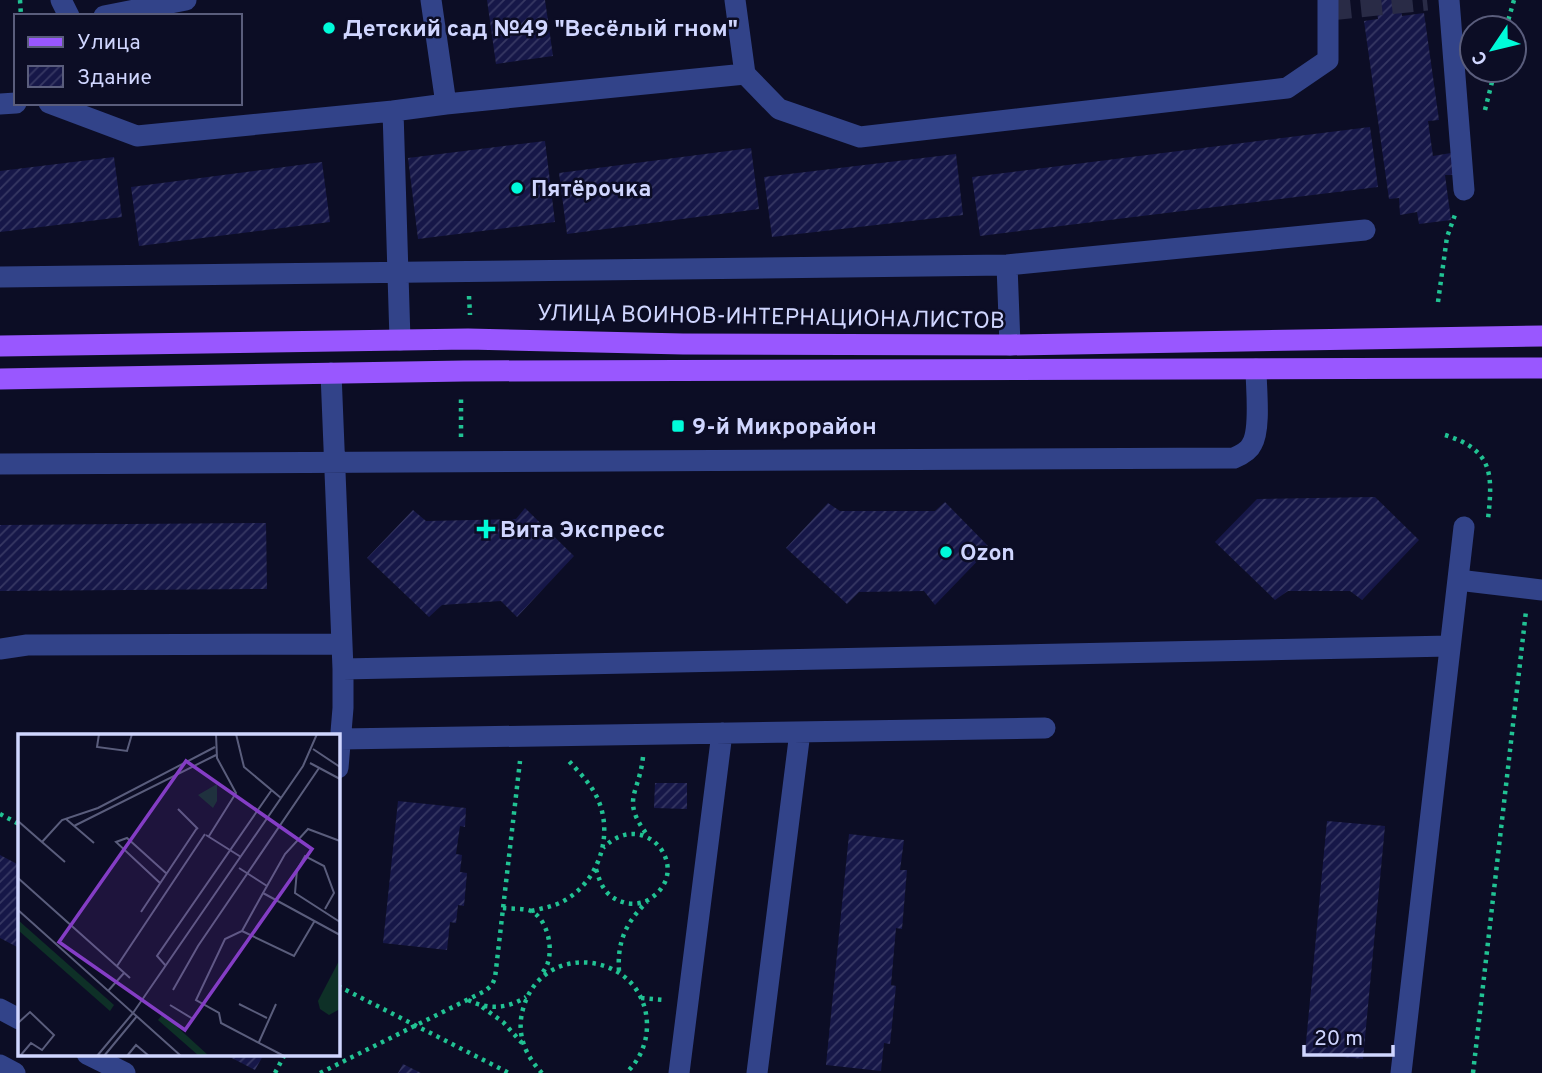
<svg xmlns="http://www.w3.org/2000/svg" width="1542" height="1073" viewBox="0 0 1542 1073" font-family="Overpass,sans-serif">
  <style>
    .building { fill: url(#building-hatch) }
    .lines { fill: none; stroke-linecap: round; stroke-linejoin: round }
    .minor-tunnel { stroke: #292b46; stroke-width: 21; stroke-dasharray: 21 10; stroke-linecap: butt }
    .path { stroke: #21c293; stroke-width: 4.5; stroke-dasharray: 3.5 5; stroke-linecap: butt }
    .minor { stroke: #324389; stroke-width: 21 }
    .major { stroke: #9957ff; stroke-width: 21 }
    .poi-dot { fill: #00fbd9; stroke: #0c0d25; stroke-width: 2.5 }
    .labels { text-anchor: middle; stroke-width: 5; stroke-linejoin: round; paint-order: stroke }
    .poi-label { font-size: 23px; font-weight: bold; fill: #d0d6ff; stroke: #0c0d25; text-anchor: start }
    .street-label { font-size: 23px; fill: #d0d6ff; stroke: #0c0d25 }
    .inset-road { fill: none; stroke: #5a5d7c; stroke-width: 2 }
    .view { fill: #843dc5; fill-opacity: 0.15; stroke: #843dc5; stroke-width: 3.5 }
    .inset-edge { fill: none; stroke: #d0d6ff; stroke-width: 3.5 }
  </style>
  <defs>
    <pattern id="building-hatch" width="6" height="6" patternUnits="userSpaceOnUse" patternTransform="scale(1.75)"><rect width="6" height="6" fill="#161748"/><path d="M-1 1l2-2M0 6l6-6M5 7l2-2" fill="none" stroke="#373863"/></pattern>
  </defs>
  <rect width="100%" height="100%" fill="#0c0d25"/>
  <path class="building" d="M 487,0 L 545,0 L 553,56 L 496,64 Z
    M 1375,0 L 1400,0 L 1402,16 L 1424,13 L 1439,120 L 1428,121 L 1433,156 L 1451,153 L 1454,175 L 1445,175 L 1451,220 L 1419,224 L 1417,212 L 1400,215 L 1399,198 L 1389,199 L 1364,21 L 1378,19 Z
    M 1370,127 L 1378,187 L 980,236 L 972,177 Z
    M 545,141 L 555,222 L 418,239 L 408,158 Z
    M 751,148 L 759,209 L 567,234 L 559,173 Z
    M 956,154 L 963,215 L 772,237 L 764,177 Z
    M 114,157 L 122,217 L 0,232 L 0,171 Z
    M 322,162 L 330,222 L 139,246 L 131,187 Z
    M 1375,497 L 1419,540 L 1362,600 L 1350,591 L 1288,591 L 1275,600 L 1215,542 L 1257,499 Z
    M 945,502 L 990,548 L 935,605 L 924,591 L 859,592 L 847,604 L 786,548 L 828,503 L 840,511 L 935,511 Z
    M 525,508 L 574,556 L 517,617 L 501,601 L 442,605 L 429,617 L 367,558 L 413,510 L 426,521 L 516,519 Z
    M 266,523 L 267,589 L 0,591 L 0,525 Z
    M 655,783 L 687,783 L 687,809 L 654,808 Z
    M 398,801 L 466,808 L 465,827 L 460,826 L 456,854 L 462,855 L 460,872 L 467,873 L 464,906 L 458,905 L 456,923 L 450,922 L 447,950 L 383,943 Z
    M 1327,821 L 1385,826 L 1363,1059 L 1305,1053 Z
    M 849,834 L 904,840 L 900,870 L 907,870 L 902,929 L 896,928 L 891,985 L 896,986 L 890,1044 L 884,1043 L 881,1071 L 826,1065 Z
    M 0,855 L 19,865 L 19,948 L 0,938 Z
    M 224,1054 L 264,1054 L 255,1070 Z
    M 403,1064 L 421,1073 L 398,1073 Z"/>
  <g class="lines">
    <path class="minor-tunnel" d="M 1330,10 L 1427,0"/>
    <path class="path" d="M 20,0 L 21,16
      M 1506,28 L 1514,0
      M 1485,110 L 1495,70
      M 469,296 L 470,315
      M 1438,302 L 1447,237 L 1456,212
      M 1445,435 C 1493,450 1493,474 1488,519
      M 461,437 L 461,396
      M 643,757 C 639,795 620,799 648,836
      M 0,814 L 19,824
      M 596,869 C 601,887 607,898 626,903 C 634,905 645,903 651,898 C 694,869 645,806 603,848
      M 503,908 C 511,909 524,908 531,911 C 547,919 553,946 548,962 C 547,967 543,972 540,976
      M 531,911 C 544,908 556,906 567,899 C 602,877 616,827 593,790 C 587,780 577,770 569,761
      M 619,971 C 617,942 626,922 647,902
      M 338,986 L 509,1073
      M 641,998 L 665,1000
      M 468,1000 C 488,1010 507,1009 526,997
      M 482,1007 L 503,1022 L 522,1043
      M 275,1073 L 285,1054
      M 320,1073 L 485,991 L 492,985 L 495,978 L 520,761
      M 542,1073 C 525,1055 516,1034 523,1009 C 542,938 646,952 647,1025 C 647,1044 639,1061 626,1073
      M 1473,1073 L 1526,611"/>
    <path class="minor" d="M 61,0 L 69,16
      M 735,0 L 745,74 L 779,109 L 860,137 L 1287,88 L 1328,60 L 1328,0
      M 1449,0 L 1464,190
      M 104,16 L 186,0
      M 49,103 L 137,136 L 393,111
      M 0,104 L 16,103
      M 446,104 L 745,74
      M 1007,265 L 1010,345
      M 0,277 L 1007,265 L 1365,230
      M 400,340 L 393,111 L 446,104 L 431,0
      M 331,373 L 343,669 L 343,708 L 338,768
      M 0,464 L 1234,458 C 1241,455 1249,451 1252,444 C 1261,429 1256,387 1256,369
      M 1458,580 L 1542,590
      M 0,649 L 27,645 L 341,644
      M 343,669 L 1450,646
      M 341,739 L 1045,728
      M 0,1009 L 19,1019
      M 87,1054 L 125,1073
      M 0,1065 L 15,1073
      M 679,1073 L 722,733
      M 757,1073 L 800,732
      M 1401,1073 L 1464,527"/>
    <path class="major" d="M 0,346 L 468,339 L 683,344 L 1010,345 L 1542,336
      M 0,379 L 464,371 L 1542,368"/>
  </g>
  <g class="poi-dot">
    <circle cx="329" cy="28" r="7"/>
    <circle cx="517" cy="188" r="7"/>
    <rect x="671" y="419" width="14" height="14" rx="3.5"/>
    <path d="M482.5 518.5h7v7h7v7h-7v7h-7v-7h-7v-7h7z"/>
    <circle cx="946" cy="552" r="7"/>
  </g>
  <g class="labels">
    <g class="poi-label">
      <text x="343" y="36">Детский сад №49 "Весёлый гном"</text>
      <text x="531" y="196">Пятёрочка</text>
      <text x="692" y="434">9-й Микрорайон</text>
      <text x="500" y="537">Вита Экспресс</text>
      <text x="960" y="560">Ozon</text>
    </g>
    <g class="street-label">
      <text transform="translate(771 316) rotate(1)" y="8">УЛИЦА ВОИНОВ-ИНТЕРНАЦИОНАЛИСТОВ</text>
    </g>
  </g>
  <g transform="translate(18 734)">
    <rect width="322" height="322" fill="#0c0d25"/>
    <path d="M 0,186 L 96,271 L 92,277 L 0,196 ZM 145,280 L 191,322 L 181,322 L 140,286 Z" fill="#0e3027"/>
    <path d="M 199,50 L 199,67 L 195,74 L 180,61 Z" fill="#0e3027"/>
    <path d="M 322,225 L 322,275 L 311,281 L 302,275 L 300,267 Z" fill="#0e3027"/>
    <path class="inset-road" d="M 81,0 L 79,13 L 109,17 L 114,0M 218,0 L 226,33 L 263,64M 295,15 L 322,33M 292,29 L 322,45M 160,75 L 180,95M 48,85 L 76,109M 0,87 L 24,108 L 44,86 L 80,74 L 197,13M 56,92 L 198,21M 188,101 L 223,123M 191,102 L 218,59 L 199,24 L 198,0M 24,108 L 47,128M 221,134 L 249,152 L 245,159 L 322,201M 0,144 L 112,244M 142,149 L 98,108 L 109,104 L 149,140M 249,152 L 267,120 L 290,95 L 322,107M 245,159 L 224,197 L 207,205 L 178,266 L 201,279 L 203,289 L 266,322M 307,175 L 316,159 L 306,132 L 287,122 L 279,136 L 277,159 L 322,188M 0,176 L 115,279 L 79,322M 123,178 L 179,94M 224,197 L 276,222 L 296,188M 99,232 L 187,100M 148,232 L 139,222 L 253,57M 155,256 L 180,212 L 301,34M 90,257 L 106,239M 221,270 L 249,284M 152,271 L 175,285M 0,289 L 12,278 L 36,301 L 24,316 L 13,309 L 2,322M 241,308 L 258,270M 86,322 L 119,282M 109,322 L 118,311 L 131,322M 163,322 L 115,279 L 285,32 L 299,0"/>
    <path class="view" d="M 168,27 L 294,115 L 167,296 L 41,208 Z"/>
    <rect width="322" height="322" class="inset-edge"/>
  </g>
  <rect x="14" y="14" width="228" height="91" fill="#0c0d25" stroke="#5a5d7c" stroke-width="2"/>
  <rect x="28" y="37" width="35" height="10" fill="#9957ff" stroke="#5a5d7c" stroke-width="2"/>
  <text x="77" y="49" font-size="21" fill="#d0d6ff">Улица</text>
  <rect x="28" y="66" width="35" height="21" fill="url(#building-hatch)" stroke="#5a5d7c" stroke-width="2"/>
  <text x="77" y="84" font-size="21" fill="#d0d6ff">Здание</text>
  <g transform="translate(1493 49) rotate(235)"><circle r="33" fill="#0c0d25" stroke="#5a5d7c" stroke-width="2"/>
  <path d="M0-5L12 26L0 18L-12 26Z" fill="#00fbd9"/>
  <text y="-10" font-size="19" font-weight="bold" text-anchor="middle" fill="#d0d6ff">С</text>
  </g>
  <path d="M1304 1045v10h89v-10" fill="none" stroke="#d0d6ff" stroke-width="3.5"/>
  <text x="1314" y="1045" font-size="21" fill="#d0d6ff" stroke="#0c0d25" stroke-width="5" paint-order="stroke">20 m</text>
</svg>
